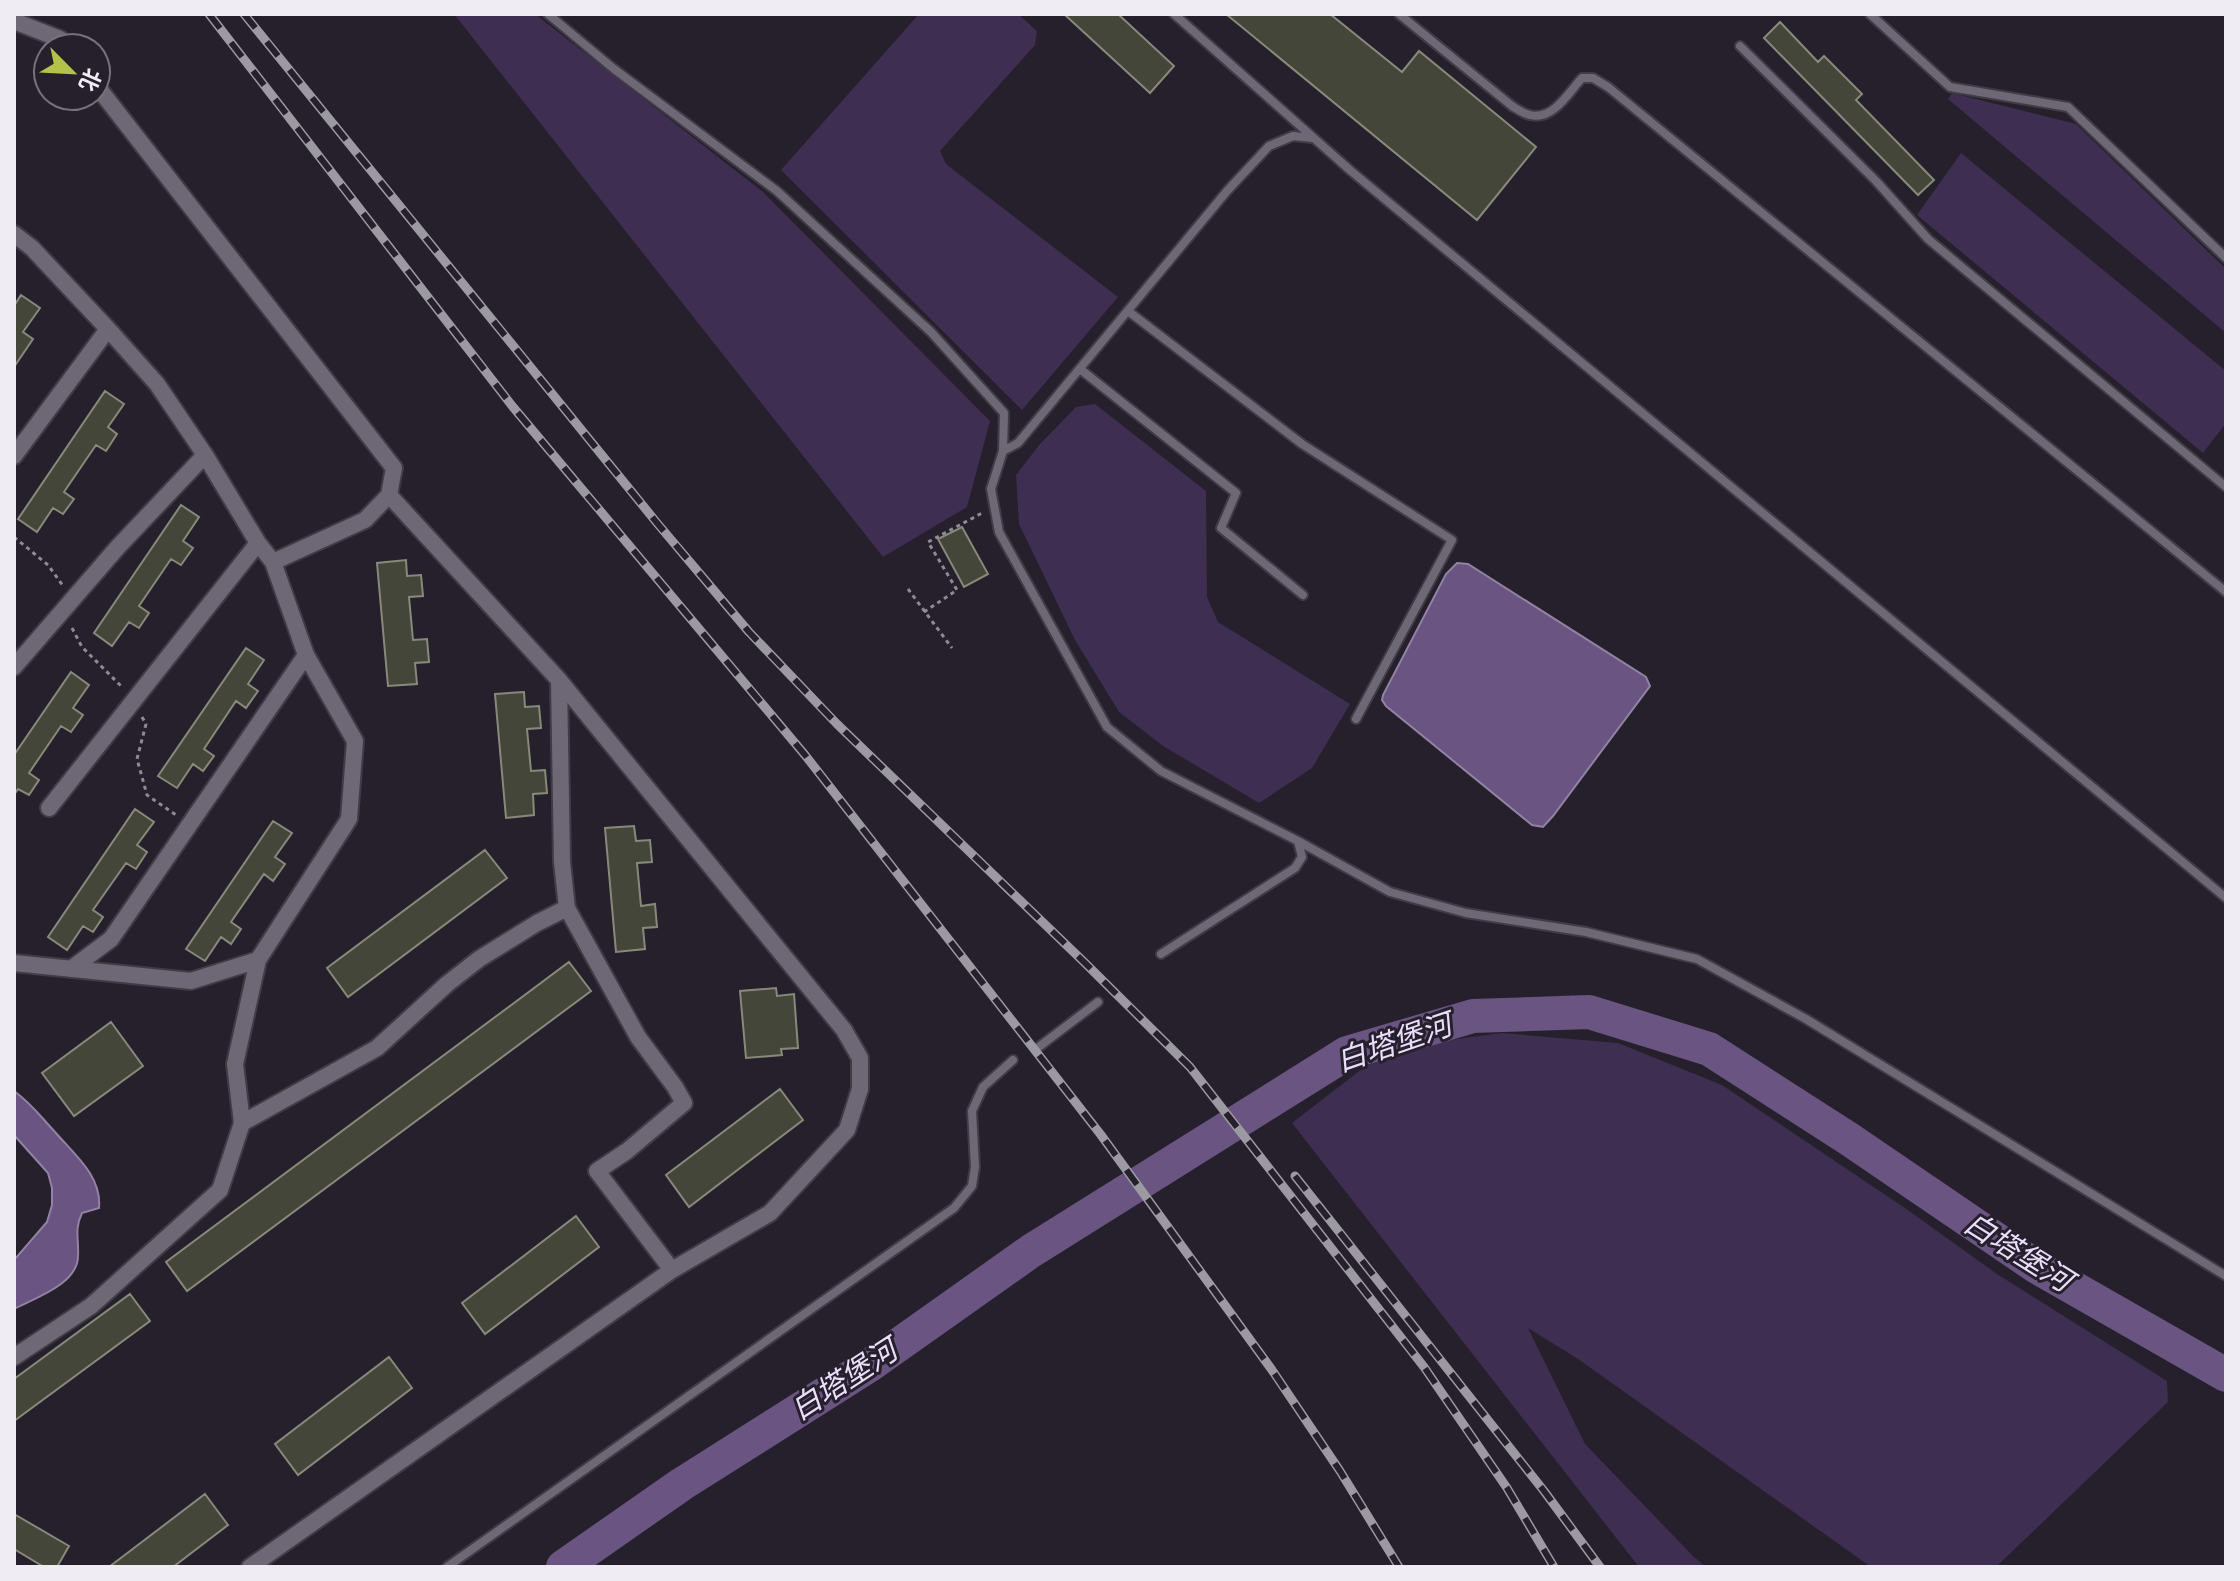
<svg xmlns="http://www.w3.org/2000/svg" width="2240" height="1581" viewBox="0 0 2240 1581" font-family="Mulish,'Noto Sans SC',sans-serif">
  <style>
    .green { fill: #3e2e52 }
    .water { fill: #695482; stroke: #9282a4; stroke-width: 2 }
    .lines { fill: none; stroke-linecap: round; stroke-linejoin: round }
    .river { stroke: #695482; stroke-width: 34 }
    .building { fill: #434639; stroke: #878a7b; stroke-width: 2 }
    .service-casing { stroke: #403c45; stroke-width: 12 }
    .minor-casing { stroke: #403c45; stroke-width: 20 }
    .path { stroke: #8f8b94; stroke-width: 3; stroke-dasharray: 4 4; stroke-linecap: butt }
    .service { stroke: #6e6876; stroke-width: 8 }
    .minor { stroke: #6e6876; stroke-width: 16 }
    .rail-casing { stroke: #9d99a2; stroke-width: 9 }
    .rail { stroke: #25202b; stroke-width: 6; stroke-dasharray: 18; stroke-linecap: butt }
    .labels { text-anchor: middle; stroke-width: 6; stroke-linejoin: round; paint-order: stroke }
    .water-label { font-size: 30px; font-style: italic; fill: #eadefc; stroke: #25202b }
  </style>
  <rect width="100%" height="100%" fill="#25202b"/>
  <path class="green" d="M 454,14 L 535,14 L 763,192 L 990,421 L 967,507 L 883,557 Z
    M 919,14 L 1018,14 L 1037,31 L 1035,45 L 940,151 L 946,164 L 1118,297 L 1022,410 L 781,170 Z
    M 1952,93 L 2076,124 L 2226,269 L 2226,333 L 1948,99 Z
    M 1961,153 L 2226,371 L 2226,423 L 2203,453 L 1917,215 Z
    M 1095,404 L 1206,491 L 1207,597 L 1218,622 L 1350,704 L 1312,768 L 1259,803 L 1163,746 L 1119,712 L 1075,640 L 1019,524 L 1016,475 L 1040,444 L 1076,407 Z
    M 1502,1033 L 1618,1043 L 1722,1085 L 1905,1208 L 1997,1274 L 2167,1381 L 2168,1402 L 1996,1567 L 1871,1567 L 1578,1359 L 1528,1328 L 1585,1444 L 1693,1556 L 1706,1567 L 1639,1567 L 1292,1123 L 1367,1065 L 1427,1043 Z"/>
  <path class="water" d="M 1457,563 L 1468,564 L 1646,677 L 1650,686 L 1553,816 L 1543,827 L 1532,825 L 1386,706 L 1382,700 L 1383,695 L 1446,574 Z
    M 14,1091 C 32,1104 40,1116 55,1132 C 74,1154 102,1176 99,1208 L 82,1213 C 74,1230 79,1238 78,1256 C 78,1284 35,1298 14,1309 L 14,1260 L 47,1222 L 52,1205 L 52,1188 L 48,1173 L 14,1135 Z"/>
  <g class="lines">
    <path class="river" d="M 563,1567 L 682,1484 L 870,1365 L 1031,1251 L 1347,1053 L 1473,1016 L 1589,1012 L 1709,1049 L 1849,1139 L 2037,1267 L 2226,1375"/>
  </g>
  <path class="building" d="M 1064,14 L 1118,14 L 1174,66 L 1150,93 Z
    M 1226,14 L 1330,14 L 1402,72 L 1419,51 L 1536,147 L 1477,220 Z
    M 1780,22 L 1818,62 L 1824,56 L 1862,94 L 1856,100 L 1934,180 L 1918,195 L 1764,38 Z
    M 21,295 L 40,308 L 23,332 L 33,339 L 14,367 L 14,306 Z
    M 105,391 L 124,404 L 108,427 L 117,434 L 106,451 L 96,445 L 64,492 L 74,499 L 63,514 L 53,508 L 37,532 L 18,519 Z
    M 181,505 L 199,517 L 183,541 L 193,548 L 181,565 L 171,559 L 139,606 L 149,613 L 139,628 L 129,622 L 112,646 L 94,633 Z
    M 962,527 L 988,574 L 964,587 L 938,539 Z
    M 406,560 L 407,576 L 421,575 L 423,596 L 409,597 L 413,640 L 427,639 L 429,662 L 415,663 L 417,684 L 388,686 L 377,563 Z
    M 246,648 L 264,660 L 248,684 L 258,691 L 246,708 L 236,701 L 204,749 L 214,756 L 203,771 L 193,764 L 177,788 L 158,776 Z
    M 71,672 L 89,685 L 73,708 L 83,715 L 71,732 L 61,726 L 29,773 L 39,780 L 29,795 L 18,789 L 14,795 L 14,755 Z
    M 524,692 L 525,707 L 539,706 L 541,728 L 527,729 L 531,771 L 545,770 L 547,793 L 533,794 L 534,815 L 506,818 L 495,694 Z
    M 135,809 L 154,822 L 137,845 L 147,852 L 136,869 L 126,863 L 93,910 L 103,917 L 93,932 L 83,926 L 67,950 L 48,937 Z
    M 273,821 L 292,833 L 275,857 L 285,864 L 273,881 L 264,874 L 231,922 L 241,929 L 231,944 L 221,937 L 205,961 L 186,949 Z
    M 634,826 L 636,841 L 650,840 L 652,862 L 637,863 L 641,906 L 655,904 L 657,927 L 643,928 L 645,949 L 616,952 L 605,828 Z
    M 485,850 L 507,878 L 348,997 L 327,968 Z
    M 569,962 L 591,991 L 187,1291 L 166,1262 Z
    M 776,988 L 777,996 L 794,994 L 798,1048 L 781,1049 L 782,1055 L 746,1058 L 740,991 Z
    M 111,1022 L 143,1066 L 74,1116 L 42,1073 Z
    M 780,1089 L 803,1120 L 689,1207 L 666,1175 Z
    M 576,1216 L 599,1247 L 485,1334 L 462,1303 Z
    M 130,1294 L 150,1321 L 14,1421 L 14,1379 Z
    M 389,1357 L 412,1388 L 298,1475 L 275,1444 Z
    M 205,1494 L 228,1525 L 173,1567 L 109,1567 Z
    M 14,1514 L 69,1546 L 57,1567 L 44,1567 L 14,1549 Z"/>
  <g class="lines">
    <g class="service-casing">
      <path id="service" d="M 548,14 L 614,69 L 777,191 L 931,332 L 1004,413 L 1003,451 L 991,489 L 999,532 L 1107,727 L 1161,771 L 1298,841 L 1302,857 L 1295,868 L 1161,954
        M 1174,14 L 1351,171 L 2226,898
        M 1399,14 L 1512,106 C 1517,109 1524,114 1530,115 C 1553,121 1569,92 1582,78 L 1593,78 L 1608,87 L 2226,592
        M 1870,14 L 1950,87 L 2068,107 L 2226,258
        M 1740,46 L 1876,181 L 1928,239 L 2226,487
        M 1128,311 L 1302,444 L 1452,540 L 1356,719
        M 1080,369 L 1236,493 L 1221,528 L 1303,595
        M 1003,451 L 1018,443 L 1227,191 L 1269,146 L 1293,136 L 1312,138
        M 1298,841 L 1390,892 L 1466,913 L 1586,932 L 1697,959 L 1806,1019 L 2226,1276
        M 1040,1046 L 1098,1002
        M 447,1567 L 954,1208 L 972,1186 L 975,1167 L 972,1111 L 983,1087 L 1013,1060"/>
    </g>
    <g class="minor-casing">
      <path id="minor" d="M 14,21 L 60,39 L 67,48
        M 96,85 L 394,468 L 389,495 L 365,520 L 273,562
        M 14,234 L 32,248 L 108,329 L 14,456
        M 14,667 L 117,548 L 205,455
        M 559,680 L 562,862 L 567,908 L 638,1037 L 675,1087 L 684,1103 L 627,1151 L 597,1171 L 672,1270
        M 49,808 L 258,543
        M 14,963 L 191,981 L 258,960
        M 71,969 L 111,939 L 306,655
        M 242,1123 L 377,1048 L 447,984 L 479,959 L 537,923 L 567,908
        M 14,1357 L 91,1306 L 220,1190 L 242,1123 L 235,1064 L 258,960 L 349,819 L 355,741 L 306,655 L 273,562 L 258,543 L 205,455 L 157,384 L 108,329
        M 250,1567 L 672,1270 L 770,1213 L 847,1130 L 860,1089 L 860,1058 L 844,1030 L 559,680 L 389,495"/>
    </g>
    <path class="path" d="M 14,537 L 48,565 L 63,586
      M 908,589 L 952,648
      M 924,612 L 957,590 L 928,542 L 984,512
      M 72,628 L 82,647 L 123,688
      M 142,717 L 146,724 L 137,759 L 147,795 L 176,815"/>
    <use href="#service" class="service"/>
    <use href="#minor" class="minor"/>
    <g class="rail-casing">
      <path id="rail" d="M 209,14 L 513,407 L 805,755 L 1101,1135 L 1272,1370 L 1340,1471 L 1399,1567
        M 244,14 L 657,523 L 749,632 L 837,724 L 1084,962 L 1190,1067 L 1424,1367 L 1507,1488 L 1554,1567
        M 1295,1176 L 1544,1491 L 1600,1567"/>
    </g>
    <use href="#rail" class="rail"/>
  </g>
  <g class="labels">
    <g class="water-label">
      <text transform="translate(1394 1043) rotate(-19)" y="10">白塔堡河</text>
      <text transform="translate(2018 1252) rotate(32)" y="10">白塔堡河</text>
      <text transform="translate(844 1380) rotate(-33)" y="10">白塔堡河</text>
    </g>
  </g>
  <rect width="2240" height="1581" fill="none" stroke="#f0ecf4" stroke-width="32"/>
  <g transform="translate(72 72) rotate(114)"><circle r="38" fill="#25202b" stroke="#76727b" stroke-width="2"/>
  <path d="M0-6L14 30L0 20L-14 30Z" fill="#b4c24a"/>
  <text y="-12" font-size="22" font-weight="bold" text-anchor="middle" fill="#f0ecf4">北</text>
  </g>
</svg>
